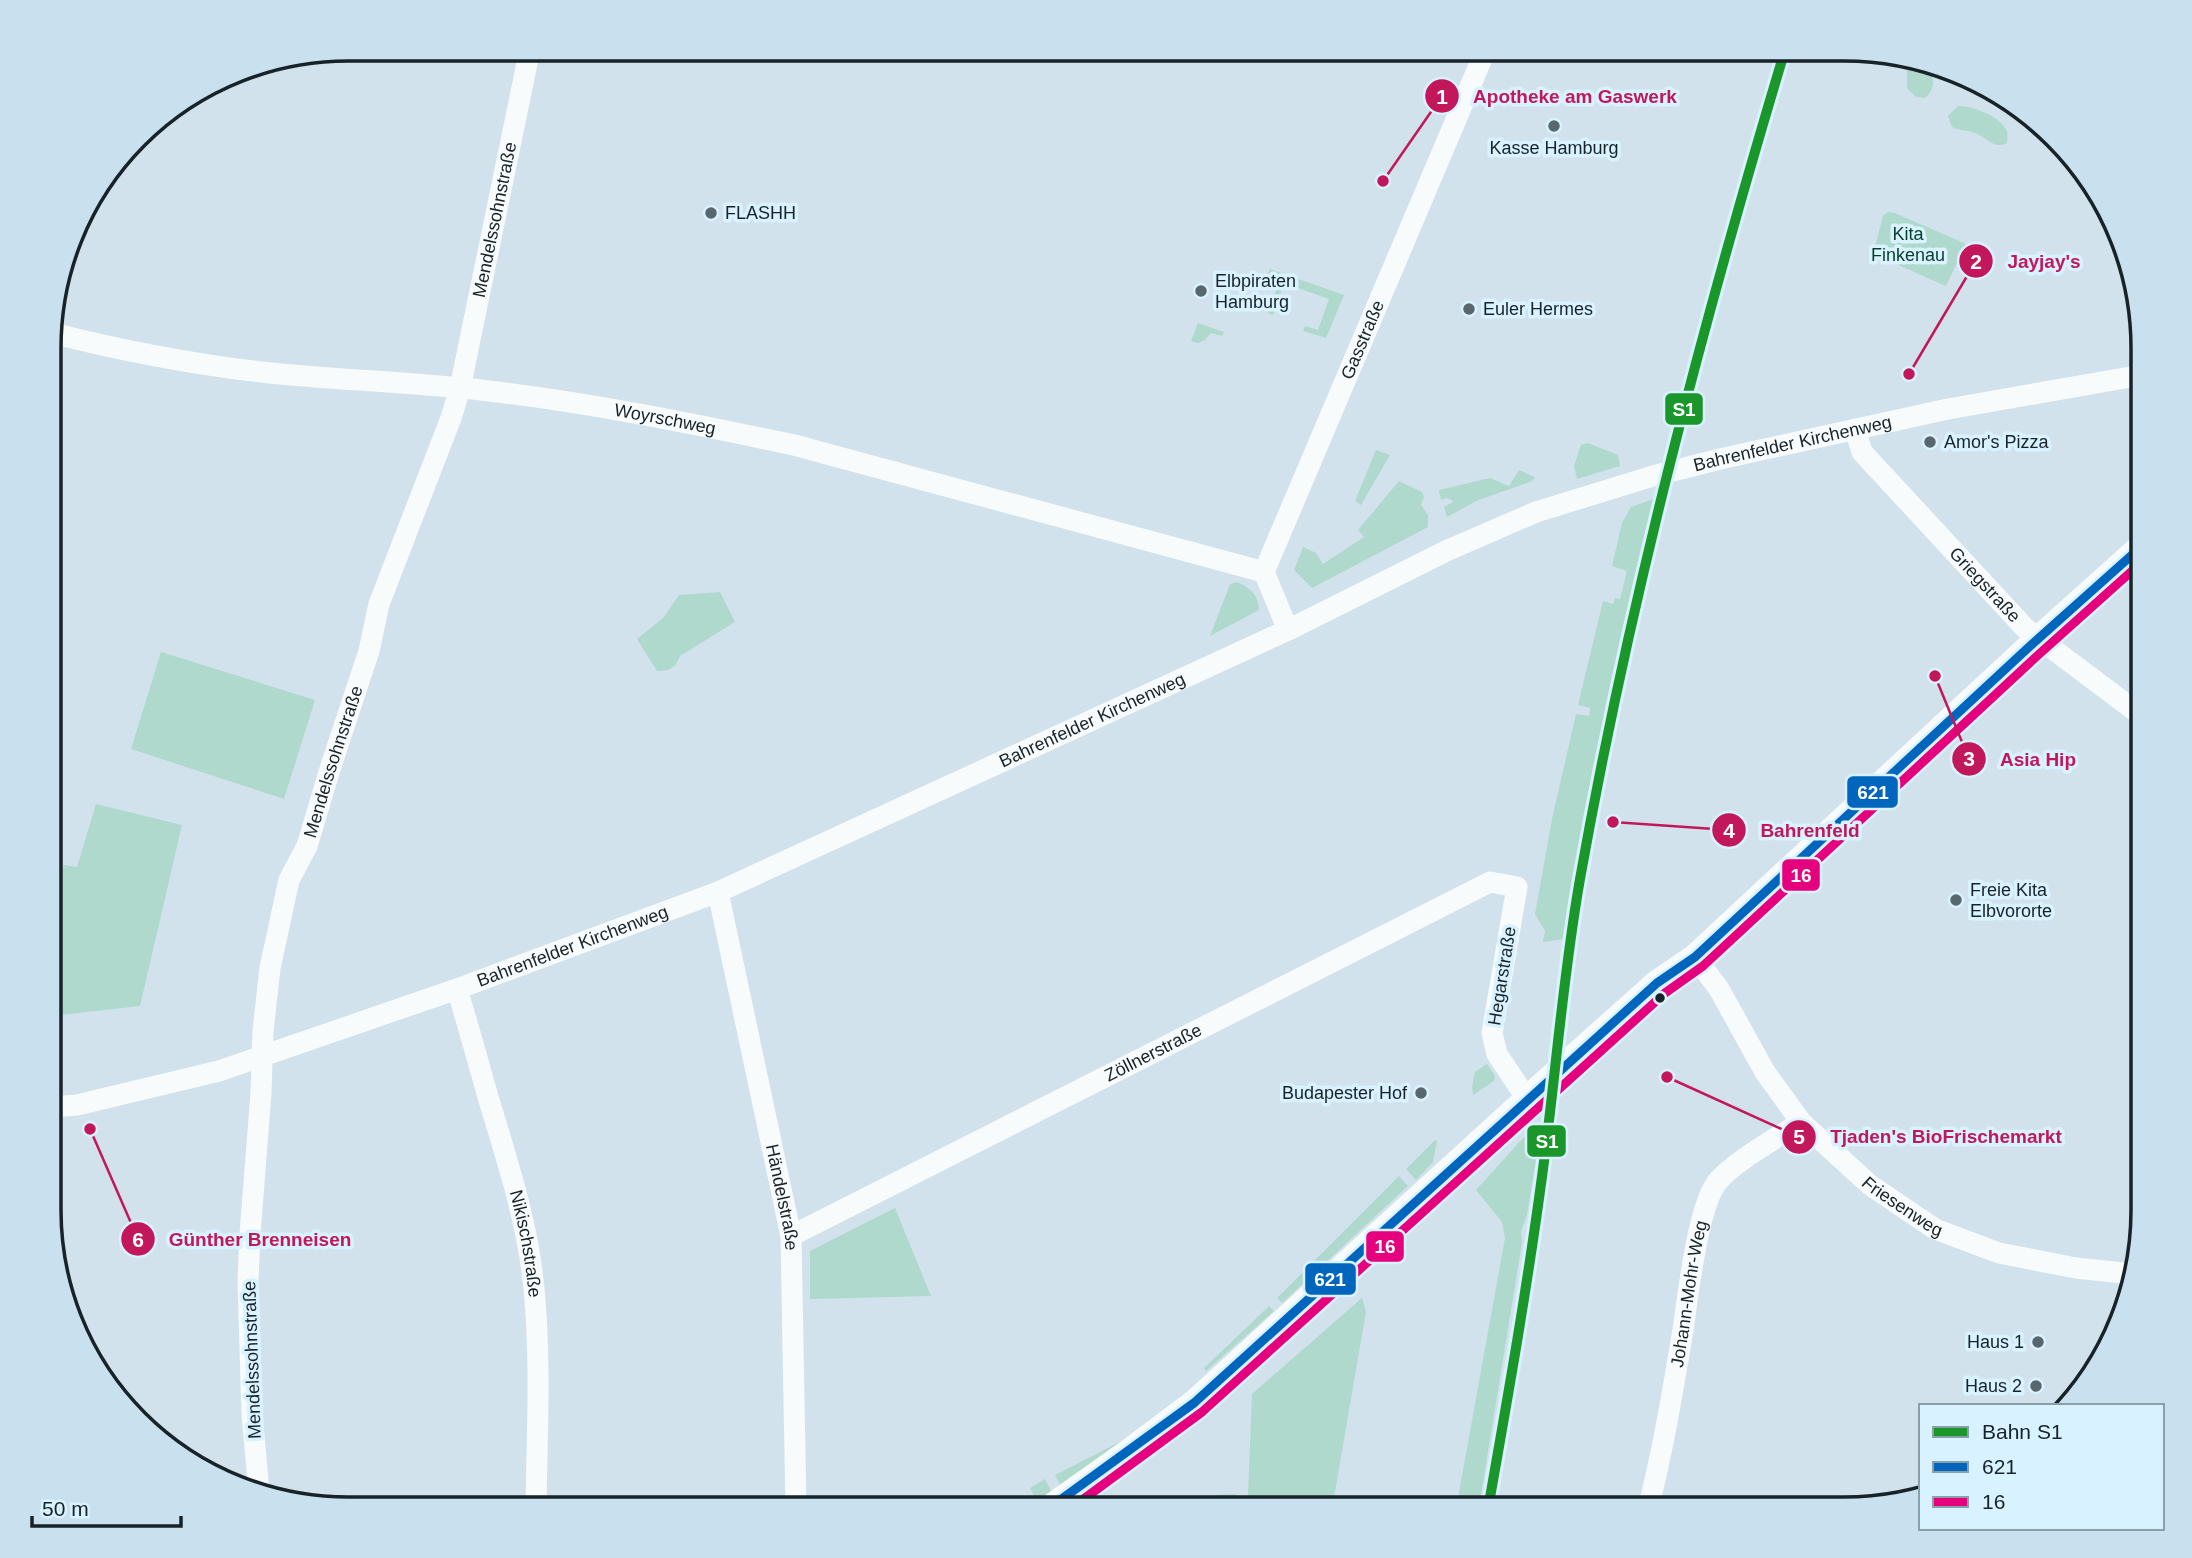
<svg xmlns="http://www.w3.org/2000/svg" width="2192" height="1558" viewBox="0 0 2192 1558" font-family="Helvetica,sans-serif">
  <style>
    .green { fill: #aed9cc }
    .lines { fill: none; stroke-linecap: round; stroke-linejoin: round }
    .minor { stroke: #f8fbfc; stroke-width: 21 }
    .tertiary { stroke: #f8fbfc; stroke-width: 26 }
    .bus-1-casing { stroke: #d9f2ff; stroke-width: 14 }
    .bus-2-casing { stroke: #d9f2ff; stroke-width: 14 }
    .bus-1 { stroke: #0065bd; stroke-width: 9 }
    .bus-2 { stroke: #e5007d; stroke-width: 9 }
    .rail-1-casing { stroke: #d9f2ff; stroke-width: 16 }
    .rail-1 { stroke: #1a962b; stroke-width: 10 }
    .poi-dot { fill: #58666d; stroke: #d9f2ff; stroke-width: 2.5 }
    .bus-dot { fill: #172329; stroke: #d9f2ff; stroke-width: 2.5 }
    .labels { text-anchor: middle; stroke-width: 7; stroke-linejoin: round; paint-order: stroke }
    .poi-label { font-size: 18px; fill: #172329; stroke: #d9f2ff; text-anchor: start }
    .street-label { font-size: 18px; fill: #172329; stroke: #d9f2ff }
    .park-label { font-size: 18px; fill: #073f2a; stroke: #d9f2ff }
    .rim { fill: none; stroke: #172329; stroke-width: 3.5 }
    .leader { fill: none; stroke: #c2185b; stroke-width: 2.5 }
    .callout-dot { fill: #c2185b; stroke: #d9f2ff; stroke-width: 2.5 }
    .mark-label { font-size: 21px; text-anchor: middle; font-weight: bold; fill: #fff }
    .callout-label { font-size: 19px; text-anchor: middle; font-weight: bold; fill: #c2185b; stroke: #d9f2ff; stroke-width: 7; stroke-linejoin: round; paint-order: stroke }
    .line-badge { stroke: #d9f2ff; stroke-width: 2.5 }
    .badge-label { font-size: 19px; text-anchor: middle; font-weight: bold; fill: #fff }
  </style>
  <rect width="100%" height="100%" fill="#d2e2ec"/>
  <path class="green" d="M 1913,60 C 1931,64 1941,85 1925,98 L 1916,97 L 1907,88 L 1907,63 Z
    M 1958,106 C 1972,106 2002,116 2007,132 C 2008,134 2007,141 2007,143 C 1993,150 1987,137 1975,133 C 1967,130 1960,131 1952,127 L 1948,116 Z
    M 1888,212 L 1895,213 L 1966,244 L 1946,286 L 1873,254 L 1883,216 Z
    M 1270,269 L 1344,295 L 1326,338 L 1303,331 L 1305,326 L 1318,330 L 1329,299 L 1284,283 L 1273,315 L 1268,313 L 1280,279 L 1268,274 Z
    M 1198,323 L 1224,332 L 1222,336 L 1211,333 L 1205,340 L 1198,343 L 1191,341 Z
    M 1588,443 L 1618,455 L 1620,466 L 1577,479 L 1574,466 L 1581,445 Z
    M 1376,450 L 1390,455 L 1361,505 L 1355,501 Z
    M 1519,470 L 1535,477 L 1532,481 L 1476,501 L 1447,517 L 1444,507 L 1453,502 L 1452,500 L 1446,498 L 1441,500 L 1439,490 L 1490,478 L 1509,486 Z
    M 1399,481 L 1422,492 L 1424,497 L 1421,505 L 1428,515 L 1428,527 L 1312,588 L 1294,570 L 1303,547 L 1316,553 L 1323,564 L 1364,537 L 1358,530 Z
    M 1654,499 C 1618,645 1587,791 1564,939 L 1543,942 L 1545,931 L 1535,914 L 1552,819 L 1576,714 L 1589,716 L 1590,708 L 1578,705 L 1603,601 L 1613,604 L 1615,598 L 1620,599 L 1627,571 L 1612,566 L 1622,523 L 1631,507 Z
    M 1237,582 C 1250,588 1259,595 1259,610 L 1210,636 L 1230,584 Z
    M 720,592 L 735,622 L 680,656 C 675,668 671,671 657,671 L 637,639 L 663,618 L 679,595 Z
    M 2142,597 L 2142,631 L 2135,625 L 2131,613 Z
    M 161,652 L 315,700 L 284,799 L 131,749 Z
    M 96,804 L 182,825 L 140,1006 L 52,1016 L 52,907 L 64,865 L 77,867 Z
    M 1487,1064 L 1495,1076 L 1494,1081 L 1473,1095 L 1472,1087 L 1475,1072 Z
    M 1542,1123 L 1527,1215 L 1521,1231 L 1522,1243 L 1480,1501 L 1476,1509 L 1456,1509 L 1505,1238 L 1502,1222 L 1476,1190 L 1523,1138 Z
    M 1435,1140 L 1437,1141 L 1433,1162 L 1416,1180 L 1406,1169 Z
    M 1399,1176 L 1408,1186 L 1282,1303 L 1277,1298 Z
    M 895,1208 L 931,1296 L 810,1299 L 810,1251 Z
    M 1362,1298 L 1366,1312 L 1332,1509 L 1245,1509 L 1248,1495 L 1252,1394 Z
    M 1269,1306 L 1274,1311 L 1206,1371 L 1204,1368 Z
    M 1137,1433 L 1062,1488 L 1055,1475 Z
    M 1045,1479 L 1052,1493 L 1038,1504 L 1030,1488 Z
    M 1236,1494 L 1233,1509 L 1206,1509 L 1203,1504 L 1217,1495 Z"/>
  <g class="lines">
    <g class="minor">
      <path id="s1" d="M 52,333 C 123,351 196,365 270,373 C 340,380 411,382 481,390 C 586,402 690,423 794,445 L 1264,572"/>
      <path id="s2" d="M 1855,429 L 1862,452 L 2025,628 L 2142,716"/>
      <path id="s3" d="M 1288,630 L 1264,572 L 1486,49"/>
      <path id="s4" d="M 718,892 L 791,1236 L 796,1509"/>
      <path id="s5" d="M 1695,957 L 1719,989 L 1765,1072 L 1801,1122 L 1870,1185 L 1935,1229 L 1999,1253 L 2076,1268 L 2133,1274"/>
      <path id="s6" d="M 457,989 C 468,1025 478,1061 488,1097 C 507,1160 528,1223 534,1289 C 541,1362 537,1435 536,1508"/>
      <path id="s7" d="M 52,1107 L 77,1105 L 219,1071 L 457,989 L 718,892 L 1288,630 L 1446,551 L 1536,512 L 1653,476 L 1720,459 L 1948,409 L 2142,375"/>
      <path id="s8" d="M 791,1236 L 1490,882 L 1517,887 L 1492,1033 L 1497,1054 L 1527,1099"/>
      <path id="s9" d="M 259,1492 L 252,1413 L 248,1281 L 250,1234 L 261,1093 L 263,1031 L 270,968 L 289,880 L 307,846 L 330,769 L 369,651 L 379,604 L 451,418 L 460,388 L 530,49"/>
      <path id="s10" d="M 1648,1509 C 1663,1450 1673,1390 1683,1330 C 1688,1296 1698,1204 1718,1181 C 1735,1161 1777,1138 1801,1122"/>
    </g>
    <path class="tertiary" d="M 1048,1509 L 1134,1448 L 1194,1403 L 1527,1099 L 1657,983 L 1695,957 L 2029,647 L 2142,546"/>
    <g class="bus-1-casing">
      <path id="bus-1" d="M 1048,1509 L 1194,1403 L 1657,983 L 1695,957 L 2029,647 L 2142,546"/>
    </g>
    <g class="bus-2-casing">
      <path id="bus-2" d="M 1070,1509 L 1202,1412 L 1665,993 L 1703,966 L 2037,656 L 2142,562"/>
    </g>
    <use href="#bus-1" class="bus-1"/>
    <use href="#bus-2" class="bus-2"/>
    <g class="rail-1-casing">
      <path id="rail-1" d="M 1488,1509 C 1508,1396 1528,1283 1543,1169 C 1556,1072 1563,975 1580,879 C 1630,598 1703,323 1785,50"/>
    </g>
    <use href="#rail-1" class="rail-1"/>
  </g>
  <g class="poi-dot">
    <circle cx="1554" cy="126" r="7"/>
    <circle cx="711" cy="213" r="7"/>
    <circle cx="1201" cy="291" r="7"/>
    <circle cx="1469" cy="309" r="7"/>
    <circle cx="1930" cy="442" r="7"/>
    <circle cx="1956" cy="900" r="7"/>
    <circle cx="1421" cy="1093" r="7"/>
    <circle cx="2038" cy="1342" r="7"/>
    <circle cx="2036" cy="1386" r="7"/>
  </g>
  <circle class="bus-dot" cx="1660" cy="998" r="6"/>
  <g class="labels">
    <g class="poi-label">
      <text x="1554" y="154" text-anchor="middle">Kasse Hamburg</text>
      <text x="725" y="219">FLASHH</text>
      <text x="1215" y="287">Elbpiraten<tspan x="1215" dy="21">Hamburg</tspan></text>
      <text x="1483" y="315">Euler Hermes</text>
      <text x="1944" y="448">Amor's Pizza</text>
      <text x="1970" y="896">Freie Kita<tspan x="1970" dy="21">Elbvororte</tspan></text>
      <text x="1407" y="1099" text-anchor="end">Budapester Hof</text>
      <text x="2024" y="1348" text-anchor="end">Haus 1</text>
      <text x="2022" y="1392" text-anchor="end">Haus 2</text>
    </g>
    <g class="street-label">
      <text dy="6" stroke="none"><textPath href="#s9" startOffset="1309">Mendelssohnstraße</textPath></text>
      <text dy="6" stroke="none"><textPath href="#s3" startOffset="315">Gasstraße</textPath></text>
      <text dy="6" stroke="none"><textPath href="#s1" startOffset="620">Woyrschweg</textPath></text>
      <text dy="6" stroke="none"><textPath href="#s7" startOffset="1869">Bahrenfelder Kirchenweg</textPath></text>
      <text dy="6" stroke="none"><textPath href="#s2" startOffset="205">Griegstraße</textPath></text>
      <text dy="6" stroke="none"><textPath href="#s7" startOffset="1113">Bahrenfelder Kirchenweg</textPath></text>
      <text dy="6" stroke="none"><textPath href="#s9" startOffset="742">Mendelssohnstraße</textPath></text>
      <text dy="6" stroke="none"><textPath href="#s7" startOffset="546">Bahrenfelder Kirchenweg</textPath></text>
      <text transform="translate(1502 976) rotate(-81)" y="6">Hegarstraße</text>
      <text dy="6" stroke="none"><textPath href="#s8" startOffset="406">Zöllnerstraße</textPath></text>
      <text dy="6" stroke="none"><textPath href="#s4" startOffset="312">Händelstraße</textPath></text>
      <text dy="6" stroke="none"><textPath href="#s5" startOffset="329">Friesenweg</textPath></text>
      <text dy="6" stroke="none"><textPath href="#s6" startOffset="264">Nikischstraße</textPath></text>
      <text dy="6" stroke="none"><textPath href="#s10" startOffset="219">Johann-Mohr-Weg</textPath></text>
      <text transform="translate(252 1360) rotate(-92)" y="6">Mendelssohnstraße</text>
    </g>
    <g class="park-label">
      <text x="1908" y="240">Kita<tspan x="1908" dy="21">Finkenau</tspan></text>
    </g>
  </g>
  <path d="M0 0H2192V1558H0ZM348 61H1844A287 287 0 0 1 2131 348V1210A287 287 0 0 1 1844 1497H348A287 287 0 0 1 61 1210V348A287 287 0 0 1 348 61Z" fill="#c9e1ee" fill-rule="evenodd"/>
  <path class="rim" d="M348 61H1844A287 287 0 0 1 2131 348V1210A287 287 0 0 1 1844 1497H348A287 287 0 0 1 61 1210V348A287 287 0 0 1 348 61Z"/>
  <path class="leader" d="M1383 181L1442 96M1909 374L1976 261M1935 676L1969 759M1613 822L1729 830M1667 1077L1799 1137M90 1129L138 1239"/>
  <g class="callout-dot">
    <circle cx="1383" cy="181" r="7"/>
    <circle cx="1909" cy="374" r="7"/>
    <circle cx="1935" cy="676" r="7"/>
    <circle cx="1613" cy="822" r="7"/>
    <circle cx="1667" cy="1077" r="7"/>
    <circle cx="90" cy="1129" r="7"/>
    <circle cx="1442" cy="96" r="18"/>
    <circle cx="1976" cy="261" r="18"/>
    <circle cx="1969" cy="759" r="18"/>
    <circle cx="1729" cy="830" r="18"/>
    <circle cx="1799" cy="1137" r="18"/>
    <circle cx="138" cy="1239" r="18"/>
  </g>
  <g class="mark-label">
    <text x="1442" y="104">1</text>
    <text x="1976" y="269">2</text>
    <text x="1969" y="766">3</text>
    <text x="1729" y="838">4</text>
    <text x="1799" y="1144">5</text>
    <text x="138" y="1247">6</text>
  </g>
  <g class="callout-label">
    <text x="1575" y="103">Apotheke am Gaswerk</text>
    <text x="2044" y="268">Jayjay's</text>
    <text x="2038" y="766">Asia Hip</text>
    <text x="1810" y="837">Bahrenfeld</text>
    <text x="1946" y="1143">Tjaden's BioFrischemarkt</text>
    <text x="260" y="1246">Günther Brenneisen</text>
  </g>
  <g class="line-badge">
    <rect x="1664" y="392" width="40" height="34" rx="7" fill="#1a962b"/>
    <rect x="1846" y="775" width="53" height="34" rx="7" fill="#0065bd"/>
    <rect x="1781" y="858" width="40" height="34" rx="7" fill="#e5007d"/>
    <rect x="1526" y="1124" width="41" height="34" rx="7" fill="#1a962b"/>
    <rect x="1365" y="1230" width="40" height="33" rx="7" fill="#e5007d"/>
    <rect x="1304" y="1262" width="53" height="34" rx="7" fill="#0065bd"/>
  </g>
  <g class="badge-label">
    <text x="1684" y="416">S1</text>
    <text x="1873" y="799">621</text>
    <text x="1801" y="882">16</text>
    <text x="1547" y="1148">S1</text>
    <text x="1385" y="1253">16</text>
    <text x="1330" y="1286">621</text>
  </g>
  <rect x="1919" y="1404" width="245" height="126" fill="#d9f2ff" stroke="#8b9fa9" stroke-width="2"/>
  <rect x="1933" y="1427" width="35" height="10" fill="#1a962b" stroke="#8b9fa9" stroke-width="2"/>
  <text x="1982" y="1439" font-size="21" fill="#172329">Bahn S1</text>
  <rect x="1933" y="1462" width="35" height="10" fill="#0065bd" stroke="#8b9fa9" stroke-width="2"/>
  <text x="1982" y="1474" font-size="21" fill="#172329">621</text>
  <rect x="1933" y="1497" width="35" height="10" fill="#e5007d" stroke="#8b9fa9" stroke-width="2"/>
  <text x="1982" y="1509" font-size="21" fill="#172329">16</text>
  <path d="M32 1516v10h149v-10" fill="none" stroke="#172329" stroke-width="3.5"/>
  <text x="42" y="1516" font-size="21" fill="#172329" stroke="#d9f2ff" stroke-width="5" paint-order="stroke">50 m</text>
</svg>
